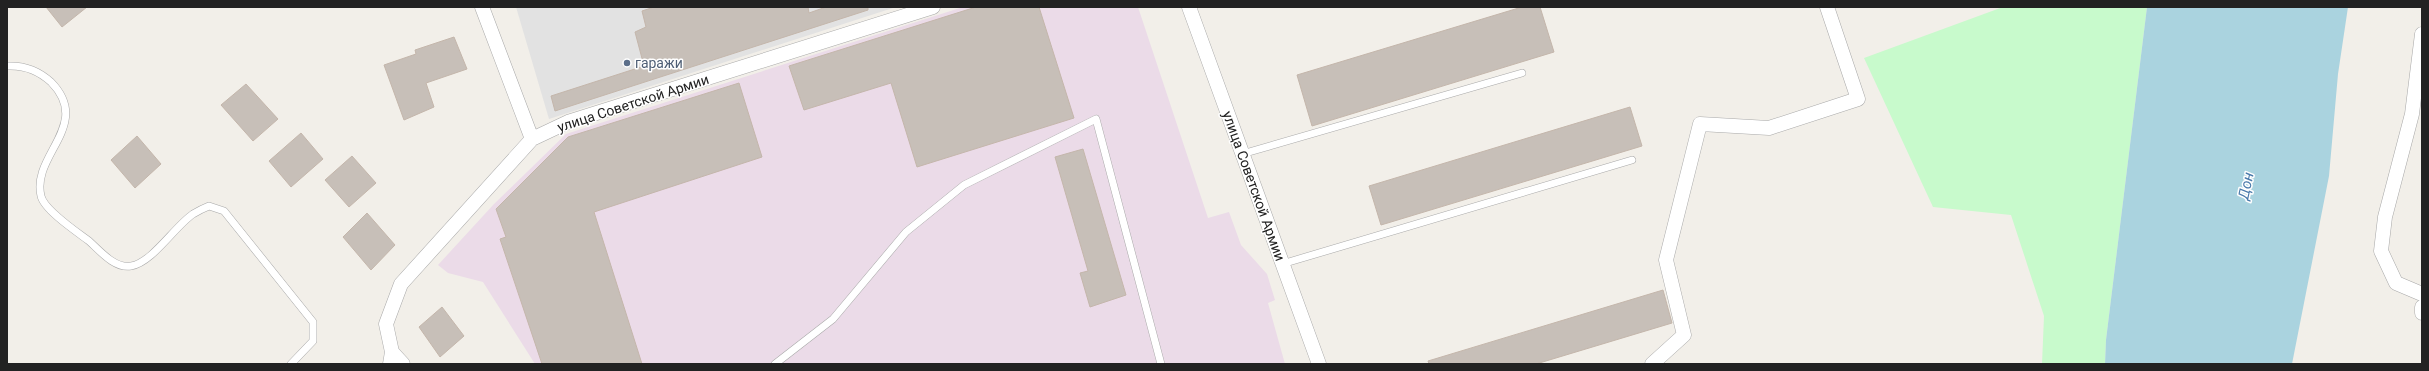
<svg xmlns="http://www.w3.org/2000/svg" width="2429" height="371" viewBox="0 0 2429 371" font-family="Roboto,sans-serif">
  <style>
    .industrial { fill: #ebdbe8 }
    .park { fill: #c8facc }
    .parking { fill: #e2e2e2 }
    .water { fill: #aad3df }
    .building { fill: #c7bfb8; stroke: #c4b6ab }
    .lines { fill: none; stroke-linecap: round; stroke-linejoin: round }
    .lane-casing { stroke: #a9a9a9; stroke-width: 8 }
    .street-casing { stroke: #a9a9a9; stroke-width: 15 }
    .lane { stroke: #fff; stroke-width: 7 }
    .street { stroke: #fff; stroke-width: 14 }
    .service-dot { fill: #5c6f8a; stroke: #fff; stroke-width: 1.5 }
    .labels { text-anchor: middle; stroke-width: 3; stroke-linejoin: round; paint-order: stroke }
    .service-label { font-size: 14px; fill: #4e5e75; stroke: #fff; text-anchor: start }
    .street-label { font-size: 14px; fill: #222; stroke: #fff }
    .water-label { font-size: 15px; font-style: italic; fill: #4a7aab; stroke: #fff }
  </style>
  <rect width="100%" height="100%" fill="#f2efe9"/>
  <path class="industrial" d="M 963,7 L 1138,7 L 1208,218 L 1229,212 L 1241,245 L 1267,274 L 1275,300 L 1268,303 L 1285,364 L 535,364 L 483,282 L 448,273 L 438,265 L 494,204 L 566,134 Z"/>
  <path class="park" d="M 2003,7 L 2147,7 L 2106,340 L 2105,364 L 2042,364 L 2044,316 L 2011,215 L 1933,207 L 1864,58 Z"/>
  <path class="parking" d="M 516,7 L 896,7 L 549,119 Z"/>
  <path class="water" d="M 2147,7 L 2348,7 L 2338,74 L 2329,176 L 2292,364 L 2105,364 L 2106,340 Z"/>
  <path class="building" d="M 46,7 L 87,7 L 62,27 Z
    M 654,7 L 808,7 L 809,13 L 826,7 L 868,7 L 868,10 L 555,111 L 551,96 L 644,66 L 635,32 L 646,27 L 642,11 Z
    M 976,7 L 1039,7 L 1074,118 L 917,167 L 891,83 L 804,110 L 789,66 Z
    M 1522,7 L 1540,7 L 1554,52 L 1312,126 L 1297,75 Z
    M 454,37 L 467,69 L 426,83 L 434,107 L 404,120 L 384,65 L 416,54 L 415,50 Z
    M 739,83 L 762,157 L 594,212 L 642,364 L 542,364 L 500,239 L 506,237 L 496,209 L 568,137 Z
    M 246,84 L 278,119 L 253,141 L 221,105 Z
    M 1630,107 L 1642,146 L 1381,225 L 1369,186 Z
    M 301,133 L 323,159 L 291,187 L 269,161 Z
    M 137,136 L 161,164 L 135,188 L 111,160 Z
    M 1083,149 L 1126,295 L 1090,307 L 1080,273 L 1088,271 L 1055,157 Z
    M 352,156 L 376,183 L 349,207 L 325,180 Z
    M 367,213 L 395,245 L 371,270 L 343,237 Z
    M 1663,290 L 1672,323 L 1536,364 L 1429,364 L 1428,361 Z
    M 442,307 L 464,336 L 440,357 L 419,327 Z"/>
  <g class="lines">
    <g class="lane-casing">
      <path id="lane" d="M 7,66 C 24,65 38,70 51,82 C 93,125 31,155 41,196 C 44,210 77,232 89,241 C 100,251 115,269 131,266 C 152,263 175,226 193,214 C 198,211 204,208 209,206 L 224,211 L 313,322 L 313,341 L 291,364
        M 1242,154 L 1522,73
        M 1282,264 L 1632,160
        M 775,364 L 833,319 L 906,232 L 964,185 L 1096,119 L 1161,364"/>
    </g>
    <g class="street-casing">
      <path id="street" d="M 482,7 L 532,139
        M 1189,7 L 1319,364
        M 2422,34 L 2412,114 L 2385,217 L 2381,251 L 2396,283 L 2422,294
        M 2422,307 L 2422,313
        M 392,352 L 403,364
        M 390,364 L 392,352 L 386,324 L 401,284 L 532,139 L 568,122 L 933,7
        M 1652,364 L 1684,335 L 1666,260 L 1700,124 L 1769,128 L 1858,99 L 1827,7"/>
    </g>
    <use href="#lane" class="lane"/>
    <use href="#street" class="street"/>
  </g>
  <circle class="service-dot" cx="627" cy="63" r="4"/>
  <g class="labels">
    <g class="service-label">
      <text x="635" y="68">гаражи</text>
    </g>
    <g class="street-label">
      <text transform="translate(633 103) rotate(-18)" y="5">улица Советской Армии</text>
      <text transform="translate(1254 186) rotate(70)" y="5">улица Советской Армии</text>
    </g>
    <g class="water-label">
      <text transform="translate(2246 186) rotate(-78)" y="5">Дон</text>
    </g>
  </g>
  <rect width="2429" height="371" fill="none" stroke="#222222" stroke-width="16"/>
</svg>
